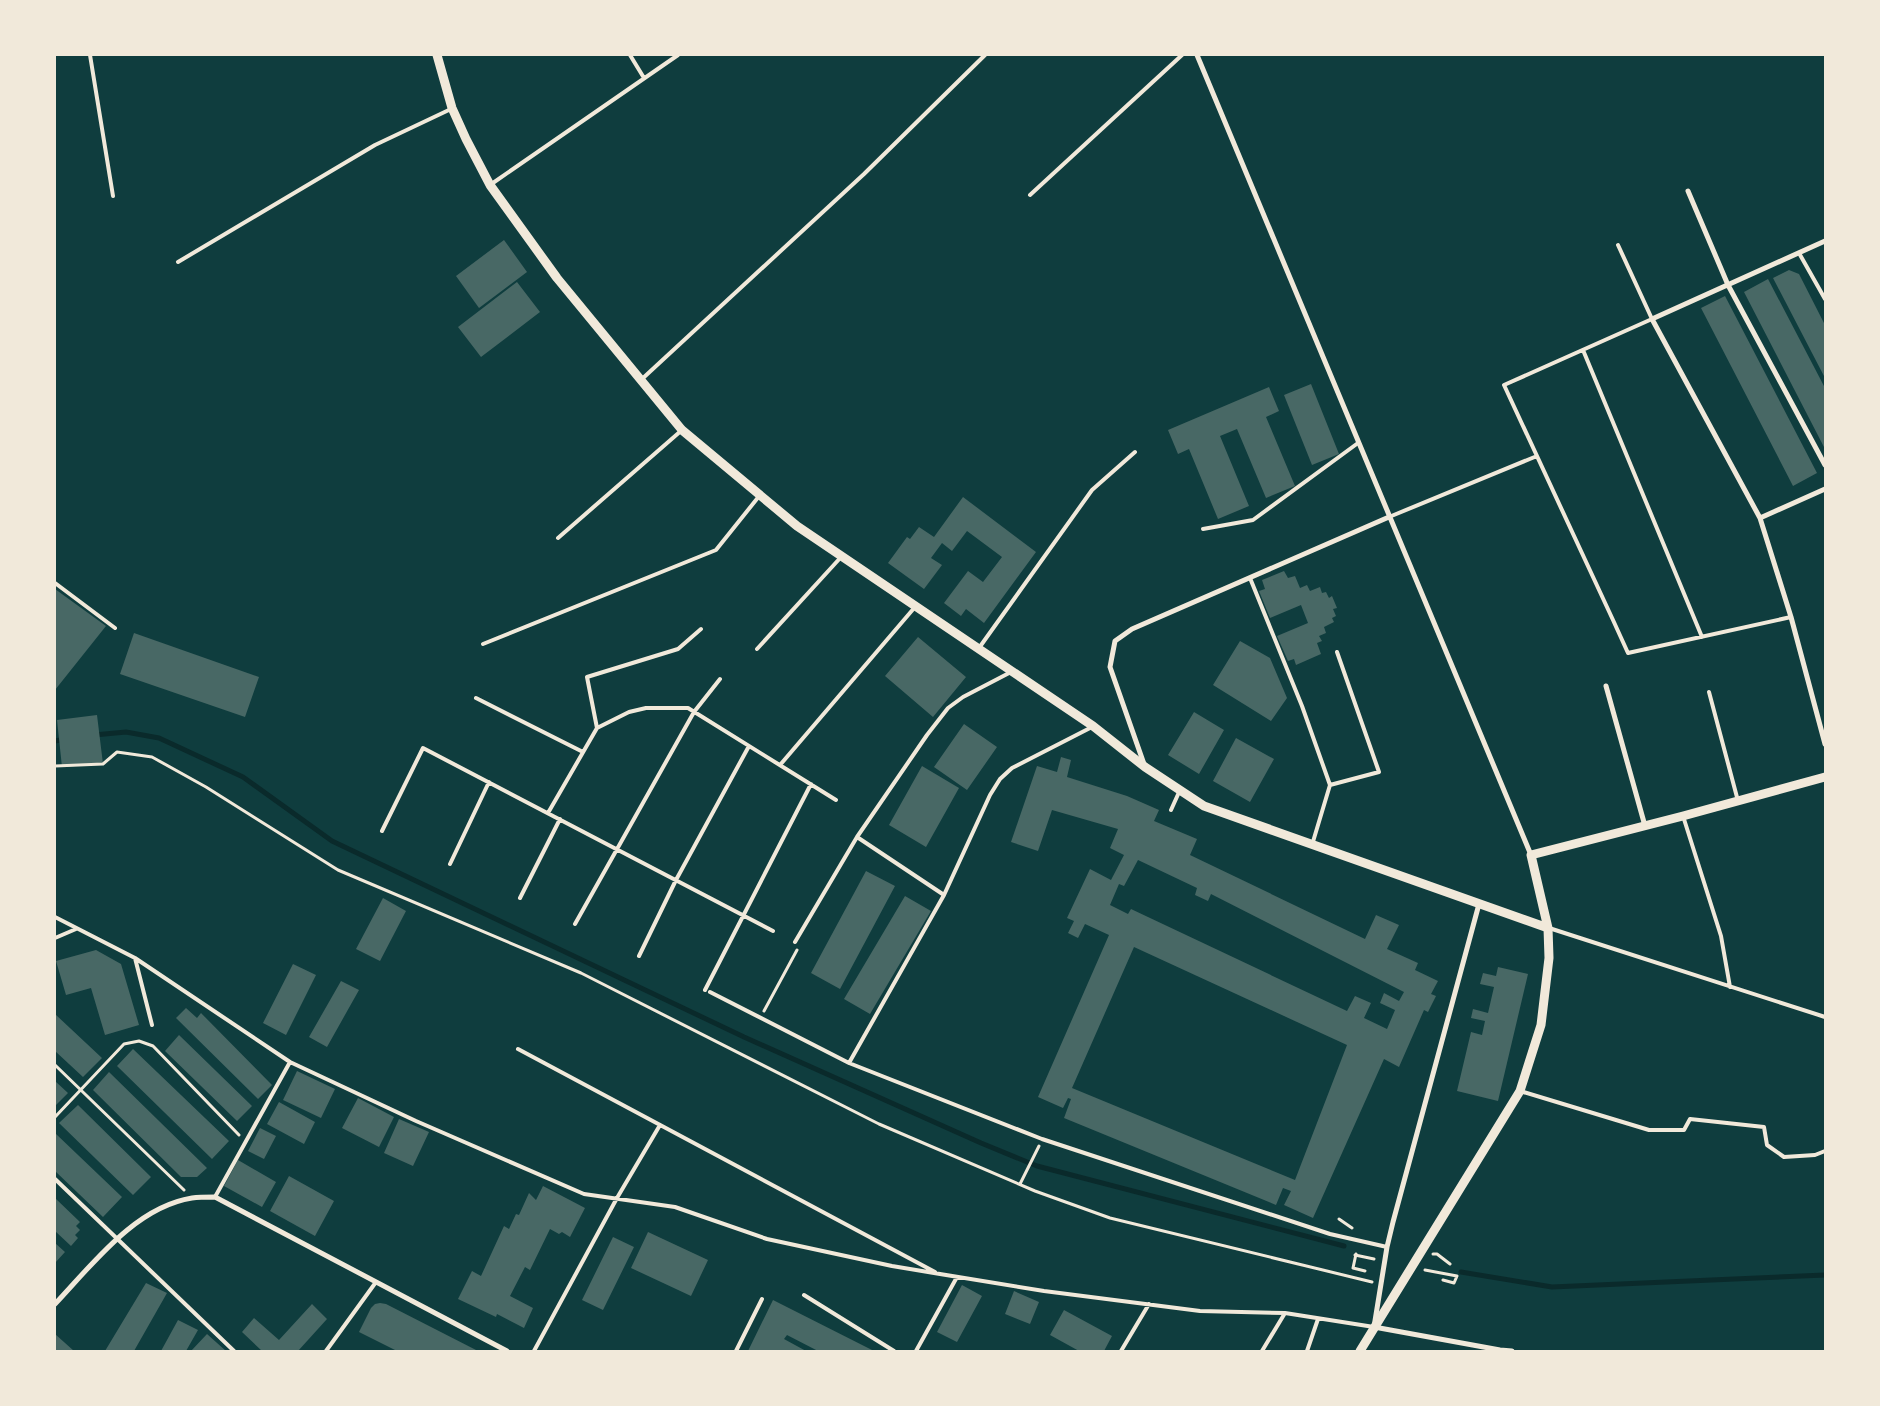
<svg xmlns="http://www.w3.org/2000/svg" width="1880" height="1406" viewBox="0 0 1880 1406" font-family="Roboto,sans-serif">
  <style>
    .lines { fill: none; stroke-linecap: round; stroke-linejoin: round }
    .stream { stroke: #0a2a2b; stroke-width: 5 }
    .building { fill: #486865; fill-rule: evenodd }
    .path { stroke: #f1e9da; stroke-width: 3 }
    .service { stroke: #f1e9da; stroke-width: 4 }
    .minor { stroke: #f1e9da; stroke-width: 5 }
    .tertiary { stroke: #f1e9da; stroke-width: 9 }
  </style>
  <rect width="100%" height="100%" fill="#0f3d3e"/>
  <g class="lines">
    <path class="stream" d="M 94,735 L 126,732 L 159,738 L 243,777 L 332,841 L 744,1037 L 981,1143 L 1037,1166 L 1344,1246
      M 55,741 L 66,739
      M 1461,1272 L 1552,1287 L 1825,1275"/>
  </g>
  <path class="building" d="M 504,240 L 527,272 L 479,308 L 456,276 Z
    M 1789,270 L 1799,274 L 1825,325 L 1825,378 L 1773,278 Z
    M 1768,279 L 1825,388 L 1825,449 L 1744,292 Z
    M 517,282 L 540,312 L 481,357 L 458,327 Z
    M 1725,296 L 1817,473 L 1793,486 L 1701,308 Z
    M 1311,384 L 1339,454 L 1312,465 L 1284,395 Z
    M 1269,387 L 1279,411 L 1266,417 L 1295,486 L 1266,498 L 1237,429 L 1220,436 L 1249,506 L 1218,519 L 1189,449 L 1178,454 L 1168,430 Z
    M 963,497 L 1036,552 L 984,623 L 966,609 L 961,616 L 944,603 L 968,571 L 983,582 L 1002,557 L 967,531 L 952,551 L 942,543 L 931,558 L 942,565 L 924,589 L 888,563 L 907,537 L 910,539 L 919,527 L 934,537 Z
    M 1284,571 L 1288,578 L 1295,576 L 1300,588 L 1307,585 L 1310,591 L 1320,587 L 1322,593 L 1326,592 L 1329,598 L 1332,596 L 1337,608 L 1333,609 L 1336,616 L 1332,618 L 1334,622 L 1324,627 L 1326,633 L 1319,636 L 1322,641 L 1317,643 L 1321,654 L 1296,665 L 1294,659 L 1288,661 L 1277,636 L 1308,623 L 1301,605 L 1270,618 L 1259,591 L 1265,589 L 1262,580 Z
    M 55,589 L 106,626 L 55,690 Z
    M 134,633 L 259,677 L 245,717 L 120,674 Z
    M 918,637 L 966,677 L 933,717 L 885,676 Z
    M 1240,641 L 1270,658 L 1287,698 L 1271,721 L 1213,685 Z
    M 1194,712 L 1224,730 L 1199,774 L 1168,755 Z
    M 97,715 L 103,764 L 62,767 L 57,720 Z
    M 964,724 L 997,747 L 967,790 L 934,767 Z
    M 1236,738 L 1274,759 L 1250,802 L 1213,781 Z
    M 1061,757 L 1071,760 L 1067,777 L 1127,796 L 1159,810 L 1154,821 L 1197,839 L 1190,855 L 1365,939 L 1376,915 L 1399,925 L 1387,949 L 1418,963 L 1415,970 L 1438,981 L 1431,994 L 1436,996 L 1428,1012 L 1424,1010 L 1399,1067 L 1384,1059 L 1313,1218 L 1284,1205 L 1291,1191 L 1283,1188 L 1276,1205 L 1064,1118 L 1071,1099 L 1068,1098 L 1063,1108 L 1038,1097 L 1109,935 L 1085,924 L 1078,938 L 1068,933 L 1074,921 L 1067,918 L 1090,869 L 1111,880 L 1124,855 L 1110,848 L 1118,829 L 1052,810 L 1038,851 L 1011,842 L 1037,766 L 1057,772 ZM 1138,860 L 1197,888 L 1195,895 L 1208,901 L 1211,894 L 1404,992 L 1399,1001 L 1384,993 L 1380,1003 L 1395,1010 L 1387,1029 L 1364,1018 L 1371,1003 L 1355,996 L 1347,1011 L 1131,909 L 1128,914 L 1110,905 L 1119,884 L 1124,886 ZM 1134,947 L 1347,1045 L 1295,1180 L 1072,1088 Z
    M 922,766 L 959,788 L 926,847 L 889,825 Z
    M 866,871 L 895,886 L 840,989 L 811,973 Z
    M 905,896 L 931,911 L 870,1014 L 844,999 Z
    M 383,898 L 406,911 L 380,961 L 356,949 Z
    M 96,950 L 121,964 L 139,1025 L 105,1035 L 91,988 L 66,995 L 56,961 Z
    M 293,964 L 316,975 L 286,1035 L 263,1023 Z
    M 1498,967 L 1528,974 L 1498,1101 L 1457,1091 L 1471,1032 L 1482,1035 L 1485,1021 L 1471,1018 L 1473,1009 L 1488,1013 L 1494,987 L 1480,984 L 1483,973 L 1496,976 Z
    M 341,981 L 359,990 L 327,1047 L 309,1037 Z
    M 186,1008 L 197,1018 L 201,1013 L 272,1085 L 258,1099 L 176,1018 Z
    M 55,1014 L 102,1058 L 83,1077 L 55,1051 Z
    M 179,1035 L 252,1106 L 237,1121 L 165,1051 Z
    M 133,1049 L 229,1141 L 212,1159 L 117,1066 Z
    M 297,1071 L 335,1089 L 321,1118 L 283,1100 Z
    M 109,1072 L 207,1168 L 197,1177 L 181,1177 L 93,1090 Z
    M 55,1081 L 68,1093 L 55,1106 Z
    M 358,1098 L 394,1117 L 379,1147 L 342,1128 Z
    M 279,1102 L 315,1122 L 304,1144 L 267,1124 Z
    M 78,1105 L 151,1177 L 133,1195 L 59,1123 Z
    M 399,1119 L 429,1132 L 413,1166 L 384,1153 Z
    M 260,1128 L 276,1136 L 264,1159 L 248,1151 Z
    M 55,1133 L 122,1197 L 103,1217 L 55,1171 Z
    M 238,1160 L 276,1182 L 262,1207 L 224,1186 Z
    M 289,1176 L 334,1201 L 315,1236 L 270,1211 Z
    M 543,1186 L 585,1208 L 570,1237 L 562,1232 L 559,1234 L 550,1229 L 530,1270 L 525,1267 L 510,1296 L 533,1308 L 524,1328 L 497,1314 L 496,1317 L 458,1299 L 472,1271 L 481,1276 L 504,1226 L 509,1229 L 516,1214 L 519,1215 L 529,1193 L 536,1200 Z
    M 55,1198 L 80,1222 L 76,1226 L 80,1230 L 75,1235 L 78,1238 L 71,1246 L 55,1231 Z
    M 648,1232 L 708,1260 L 691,1296 L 631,1268 Z
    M 613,1237 L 634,1247 L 603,1310 L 582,1300 Z
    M 55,1243 L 65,1252 L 55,1263 Z
    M 146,1283 L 167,1293 L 134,1351 L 105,1351 Z
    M 962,1285 L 982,1296 L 957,1342 L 937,1332 Z
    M 1014,1291 L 1039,1302 L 1030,1324 L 1005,1314 Z
    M 773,1300 L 874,1351 L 818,1351 L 787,1335 L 784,1339 L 806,1351 L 748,1351 Z
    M 380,1303 L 386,1304 L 478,1351 L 397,1351 L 359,1332 L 371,1308 L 375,1304 Z
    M 312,1304 L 327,1319 L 298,1351 L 262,1351 L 242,1332 L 254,1318 L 279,1340 Z
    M 1064,1310 L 1112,1336 L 1104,1351 L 1079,1351 L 1050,1335 Z
    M 178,1320 L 198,1330 L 186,1351 L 161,1351 Z
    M 55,1334 L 74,1351 L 55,1351 Z
    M 207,1334 L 226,1351 L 191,1351 Z"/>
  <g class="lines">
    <path class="path" d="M 55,766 L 103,764 L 117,752 L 152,757 L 206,787 L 338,870 L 581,973 L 879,1124 L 1035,1191 L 1110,1218 L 1372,1282
      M 764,1011 L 797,950
      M 55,1065 L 184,1190
      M 55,1117 L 124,1044 L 139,1041 L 153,1046 L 239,1135
      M 1020,1184 L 1039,1146
      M 1339,1219 L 1352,1228
      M 1356,1254 L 1353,1268 L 1365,1271
      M 1433,1254 L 1437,1254 L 1450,1264
      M 1355,1255 L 1374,1259
      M 1425,1270 L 1457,1276 L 1454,1283 L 1443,1280"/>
    <path class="service" d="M 90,55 L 113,196
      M 630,55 L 644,78
      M 490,185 L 678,55
      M 1030,195 L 1182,55
      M 1618,245 L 1652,319 L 1504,385 L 1613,620 L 1628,653 L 1791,617
      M 1799,253 L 1825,299
      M 178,262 L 375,145 L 451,109
      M 1583,350 L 1702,637
      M 642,379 L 864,174 L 985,55
      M 1389,517 L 1537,456
      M 1203,529 L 1253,520 L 1358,443
      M 558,538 L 682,430
      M 1250,578 L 1302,706 L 1330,785 L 1312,845
      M 55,583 L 115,628
      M 483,644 L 716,550 L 760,495
      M 979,648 L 1092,490 L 1135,452
      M 757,649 L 842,556
      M 1709,692 L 1738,801
      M 476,698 L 583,752
      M 597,728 L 587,677 L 678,649 L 701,629
      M 780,765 L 915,607
      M 1330,785 L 1379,772 L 1337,652
      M 1171,810 L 1180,790
      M 548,813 L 597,728 L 629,712 L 646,708 L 688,708 L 836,800
      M 1683,816 L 1721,936 L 1730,987
      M 382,831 L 423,748 L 773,931
      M 857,837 L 944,895
      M 450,864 L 489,782
      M 520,898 L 560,819
      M 55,917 L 135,958 L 290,1062 L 416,1121 L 584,1194 L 675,1207 L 767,1239 L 892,1266 L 940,1274 L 1044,1291 L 1200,1311 L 1285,1313 L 1374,1327
      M 575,924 L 694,712 L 720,679
      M 1549,928 L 1825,1017
      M 55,938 L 76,929
      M 795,942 L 857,837 L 927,735 L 948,708 L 963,697 L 1011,672
      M 639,956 L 676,880 L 749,746
      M 135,958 L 152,1025
      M 705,990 L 811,784
      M 710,992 L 849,1063 L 1042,1139 L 1330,1234 L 1387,1247
      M 518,1049 L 935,1272
      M 849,1063 L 944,895 L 990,795 L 1000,779 L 1012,768 L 1092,727
      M 1520,1091 L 1649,1130 L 1684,1130 L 1690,1119 L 1764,1127 L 1767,1145 L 1784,1157 L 1815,1155 L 1825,1151
      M 55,1179 L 234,1351
      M 215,1197 L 290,1062
      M 804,1295 L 894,1351
      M 326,1351 L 376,1282
      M 534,1351 L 617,1198 L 660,1125
      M 736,1351 L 762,1299
      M 916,1351 L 957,1277
      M 1121,1351 L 1149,1304
      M 1262,1351 L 1285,1313
      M 1307,1351 L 1318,1319"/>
    <path class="minor" d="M 1197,55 L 1531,855
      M 1688,191 L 1728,285 L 1825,465
      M 1825,241 L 1652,319 L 1760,518 L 1791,617 L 1825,744
      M 1760,518 L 1825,489
      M 1606,686 L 1645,826
      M 1144,764 L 1110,667 L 1115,641 L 1132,629 L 1389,517
      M 1479,904 L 1393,1222 L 1387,1247 L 1374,1327 L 1500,1350 L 1512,1351
      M 55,1304 C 92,1265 135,1207 192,1198 C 199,1197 207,1197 215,1197 L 507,1351"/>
    <path class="tertiary" d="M 437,55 L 452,108 L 466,139 L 490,185 L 557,278 L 682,430 L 797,526 L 1093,726 L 1145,767 L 1204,806 L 1548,928
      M 1360,1351 L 1520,1091 L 1541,1025 L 1549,958 L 1548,928 L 1531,855 L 1683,816 L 1825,777"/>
  </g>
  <rect width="1880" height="1406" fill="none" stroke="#f1e9da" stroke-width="112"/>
</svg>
